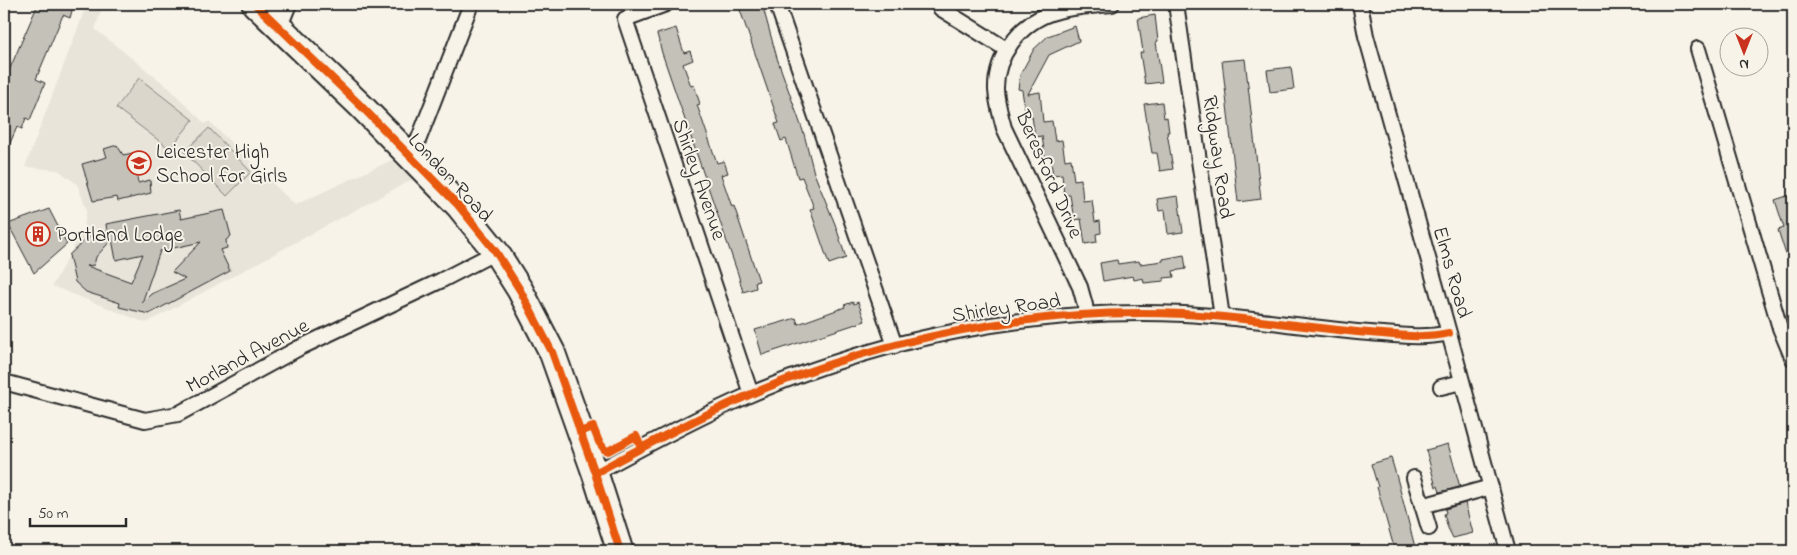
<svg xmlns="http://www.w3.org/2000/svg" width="1797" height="555" viewBox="0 0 1797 555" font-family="'Indie Flower',sans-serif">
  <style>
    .built { fill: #e8e4da }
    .green { fill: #dad6cc; stroke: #82807c }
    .building { fill: #c4c1b9; stroke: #2b2b2b; fill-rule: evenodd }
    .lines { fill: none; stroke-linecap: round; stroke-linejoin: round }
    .street-casing { stroke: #2b2b2b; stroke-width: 18 }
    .highway-casing { stroke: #2b2b2b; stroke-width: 29 }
    .street { stroke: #f7f3e8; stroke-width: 14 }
    .highway { stroke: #f7f3e8; stroke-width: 25 }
    .cycleway-casing { stroke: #f7f3e8; stroke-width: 11 }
    .cycleway { stroke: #e8590c; stroke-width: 8 }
    .labels { text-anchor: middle; stroke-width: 4; stroke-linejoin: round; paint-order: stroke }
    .poi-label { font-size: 21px; fill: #2b2b2b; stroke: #f7f3e8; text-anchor: start }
    .street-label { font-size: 21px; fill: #2b2b2b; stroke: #f7f3e8 }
  </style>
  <rect width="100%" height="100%" fill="#f7f3e8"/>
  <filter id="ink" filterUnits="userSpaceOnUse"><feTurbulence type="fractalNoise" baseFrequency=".02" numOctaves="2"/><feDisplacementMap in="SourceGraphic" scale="10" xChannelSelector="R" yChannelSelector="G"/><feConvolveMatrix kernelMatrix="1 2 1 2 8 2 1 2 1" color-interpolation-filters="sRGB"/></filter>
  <g filter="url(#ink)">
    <path class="built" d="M 87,4 L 103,4 L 95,29 L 169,88 L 205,124 L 209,121 L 295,205 L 392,160 L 413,179 L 146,323 L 52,286 L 83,230 L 87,210 L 77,184 L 58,170 L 25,167 Z"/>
    <path class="green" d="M 139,78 L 193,120 L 170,149 L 116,108 Z
      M 209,128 L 251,172 L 227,196 L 184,152 Z"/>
    <path class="building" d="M 38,4 L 68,4 L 73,7 L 70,18 L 63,15 L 36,79 L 45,83 L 30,120 L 26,118 L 22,129 L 17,127 L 4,157 L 4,125 L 9,111 L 4,109 L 4,82 Z
      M 747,4 L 762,4 L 777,58 L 804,134 L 814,173 L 835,224 L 846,258 L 829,264 L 810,209 L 814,208 L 802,177 L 798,178 L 786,139 L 781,141 L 775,124 L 779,123 L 739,7 Z
      M 1155,15 L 1158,41 L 1156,42 L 1162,82 L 1145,84 L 1140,53 L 1143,52 L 1138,18 Z
      M 1075,26 L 1079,41 L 1049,55 L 1028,94 L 1040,92 L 1043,122 L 1052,121 L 1055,141 L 1062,140 L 1065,160 L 1071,159 L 1074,180 L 1081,179 L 1083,201 L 1092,200 L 1095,222 L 1100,221 L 1101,233 L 1096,234 L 1097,242 L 1085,244 L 1081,219 L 1074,220 L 1070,195 L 1064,195 L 1062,174 L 1053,175 L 1050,156 L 1045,157 L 1042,136 L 1035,137 L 1032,116 L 1026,117 L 1022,90 L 1018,89 L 1020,75 L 1034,49 L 1048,36 Z
      M 676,28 L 684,53 L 690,51 L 693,60 L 683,64 L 691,86 L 694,85 L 700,104 L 697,105 L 717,163 L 724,161 L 728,173 L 721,175 L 732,207 L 734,206 L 759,281 L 755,282 L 756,288 L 743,292 L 738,274 L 662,53 L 657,34 Z
      M 1245,59 L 1261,199 L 1238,202 L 1222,61 Z
      M 1291,67 L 1294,89 L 1270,92 L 1267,70 Z
      M 1162,102 L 1164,118 L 1167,117 L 1169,132 L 1167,132 L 1173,169 L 1160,171 L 1157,153 L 1152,153 L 1144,104 Z
      M 117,145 L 123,155 L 133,153 L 138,183 L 150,180 L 151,193 L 118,201 L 117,197 L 93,201 L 82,164 L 107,157 L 104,149 Z
      M 1793,194 L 1793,270 L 1791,270 L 1778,230 L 1784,228 L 1775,200 Z
      M 1178,196 L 1183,232 L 1168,234 L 1165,210 L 1159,211 L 1157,199 Z
      M 49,209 L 67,244 L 34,273 L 8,224 Z
      M 179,210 L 181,219 L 224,210 L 231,236 L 226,240 L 227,248 L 220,250 L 230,271 L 149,314 L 119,307 L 120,303 L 86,292 L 75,282 L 69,255 L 87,238 L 107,232 L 106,224 ZM 112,239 L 116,260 L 143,254 L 131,282 L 87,266 L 94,265 L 96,257 ZM 201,242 L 172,272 L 185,279 L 151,294 L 142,303 L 160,251 Z
      M 1184,255 L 1186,269 L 1173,271 L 1174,277 L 1164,278 L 1164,281 L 1144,283 L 1143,278 L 1134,280 L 1133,276 L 1103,281 L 1100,263 L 1117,260 L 1118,264 L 1139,261 L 1140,264 L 1163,261 L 1163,259 Z
      M 853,302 L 854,304 L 858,302 L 865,321 L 762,355 L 755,330 L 796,318 L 798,324 L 845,307 L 844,305 Z
      M 1448,444 L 1460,487 L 1440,492 L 1438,486 L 1436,487 L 1426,450 Z
      M 1391,458 L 1397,478 L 1416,551 L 1395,551 L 1377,487 L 1378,487 L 1371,464 Z
      M 1465,503 L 1473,533 L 1453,538 L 1448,528 L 1444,514 L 1446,513 L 1445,509 Z"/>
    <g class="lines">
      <g class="street-casing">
        <path id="street" d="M 666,4 L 625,19 L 751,394
          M 777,4 L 895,346
          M 1176,4 L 1222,317
          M 1360,4 L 1366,36 L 1449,333 L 1508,551
          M 940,8 L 1006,49
          M 280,26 L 289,4
          M 1698,49 L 1780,328 L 1793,359
          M 411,159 L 471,4
          M 1086,314 L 1085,305 L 1080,287 L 1004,128 C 1001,116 997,104 996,90 C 995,57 1019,24 1051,13 C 1070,6 1092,6 1112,4
          M 4,382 L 145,420 L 178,414 L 299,348 L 440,281 L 496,252
          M 1441,387 L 1462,382
          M 595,473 C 646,445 696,418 749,395 C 883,337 1038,307 1184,314 C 1246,317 1307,328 1370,333 C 1396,335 1424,339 1449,333
          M 1414,478 L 1429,528
          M 1422,506 L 1491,487"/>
      </g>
      <g class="highway-casing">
        <path id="highway" d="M 255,4 L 361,106 L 458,205 L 496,252 L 520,290 L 552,352 L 595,473 L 620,551"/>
      </g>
      <use href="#street" class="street"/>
      <use href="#highway" class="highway"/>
      <g class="cycleway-casing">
        <path id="cycleway" d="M 255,4 L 361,106 L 458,205 L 496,252 L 520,290 L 552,352 L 595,473 L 620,551
          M 580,432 L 593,427 L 599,442 L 605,450 L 608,451 L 636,436 L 641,447
          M 595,473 C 646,445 696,418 749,395 C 883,337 1038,307 1184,314 C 1246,317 1307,328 1370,333 C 1396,335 1424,339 1449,333"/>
      </g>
      <use href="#cycleway" class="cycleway"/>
    </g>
  </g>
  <defs>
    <g id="school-ring" transform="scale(1.25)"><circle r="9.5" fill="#f7f3e8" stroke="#c8321e" stroke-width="1.5"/><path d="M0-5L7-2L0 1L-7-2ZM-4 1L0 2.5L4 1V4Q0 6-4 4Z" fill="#c8321e"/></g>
    <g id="building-ring" transform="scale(1.25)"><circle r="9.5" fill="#f7f3e8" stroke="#c8321e" stroke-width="1.5"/><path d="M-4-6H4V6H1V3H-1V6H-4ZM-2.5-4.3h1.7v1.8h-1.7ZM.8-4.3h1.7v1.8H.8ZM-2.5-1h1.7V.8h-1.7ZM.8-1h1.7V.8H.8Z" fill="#c8321e"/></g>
  </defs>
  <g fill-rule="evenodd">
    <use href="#school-ring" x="139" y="163"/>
    <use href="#building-ring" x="38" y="234"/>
  </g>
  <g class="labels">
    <g class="poi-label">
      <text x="156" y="158">Leicester High<tspan x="156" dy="24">School for Girls</tspan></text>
      <text x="56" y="241">Portland Lodge</text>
    </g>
    <g class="street-label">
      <text transform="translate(1219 157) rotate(82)" y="7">Ridgway Road</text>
      <text transform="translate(1050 174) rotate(66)" y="7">Beresford Drive</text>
      <text transform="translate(451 177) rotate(47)" y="7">London Road</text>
      <text transform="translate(700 179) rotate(71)" y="7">Shirley Avenue</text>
      <text transform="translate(1453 272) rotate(74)" y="7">Elms Road</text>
      <text transform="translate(1006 307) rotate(-8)" y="7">Shirley Road</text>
      <text transform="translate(247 355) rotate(-28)" y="7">Morland Avenue</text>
    </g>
  </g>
  <rect width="1797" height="555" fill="none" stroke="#f7f3e8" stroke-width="20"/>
  <rect x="10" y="10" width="1777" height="535" fill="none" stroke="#2b2b2b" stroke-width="2" filter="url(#ink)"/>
  <g transform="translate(1744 52) rotate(180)"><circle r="24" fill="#f7f3e8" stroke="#a5a39c"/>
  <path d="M0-4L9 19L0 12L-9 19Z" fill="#c8321e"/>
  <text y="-8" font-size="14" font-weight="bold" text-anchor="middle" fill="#2b2b2b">N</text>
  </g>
  <path d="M30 518v8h96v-8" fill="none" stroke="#2b2b2b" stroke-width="2.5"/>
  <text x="38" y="518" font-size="15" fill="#2b2b2b" stroke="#f7f3e8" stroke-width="4" paint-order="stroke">50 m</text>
</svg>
